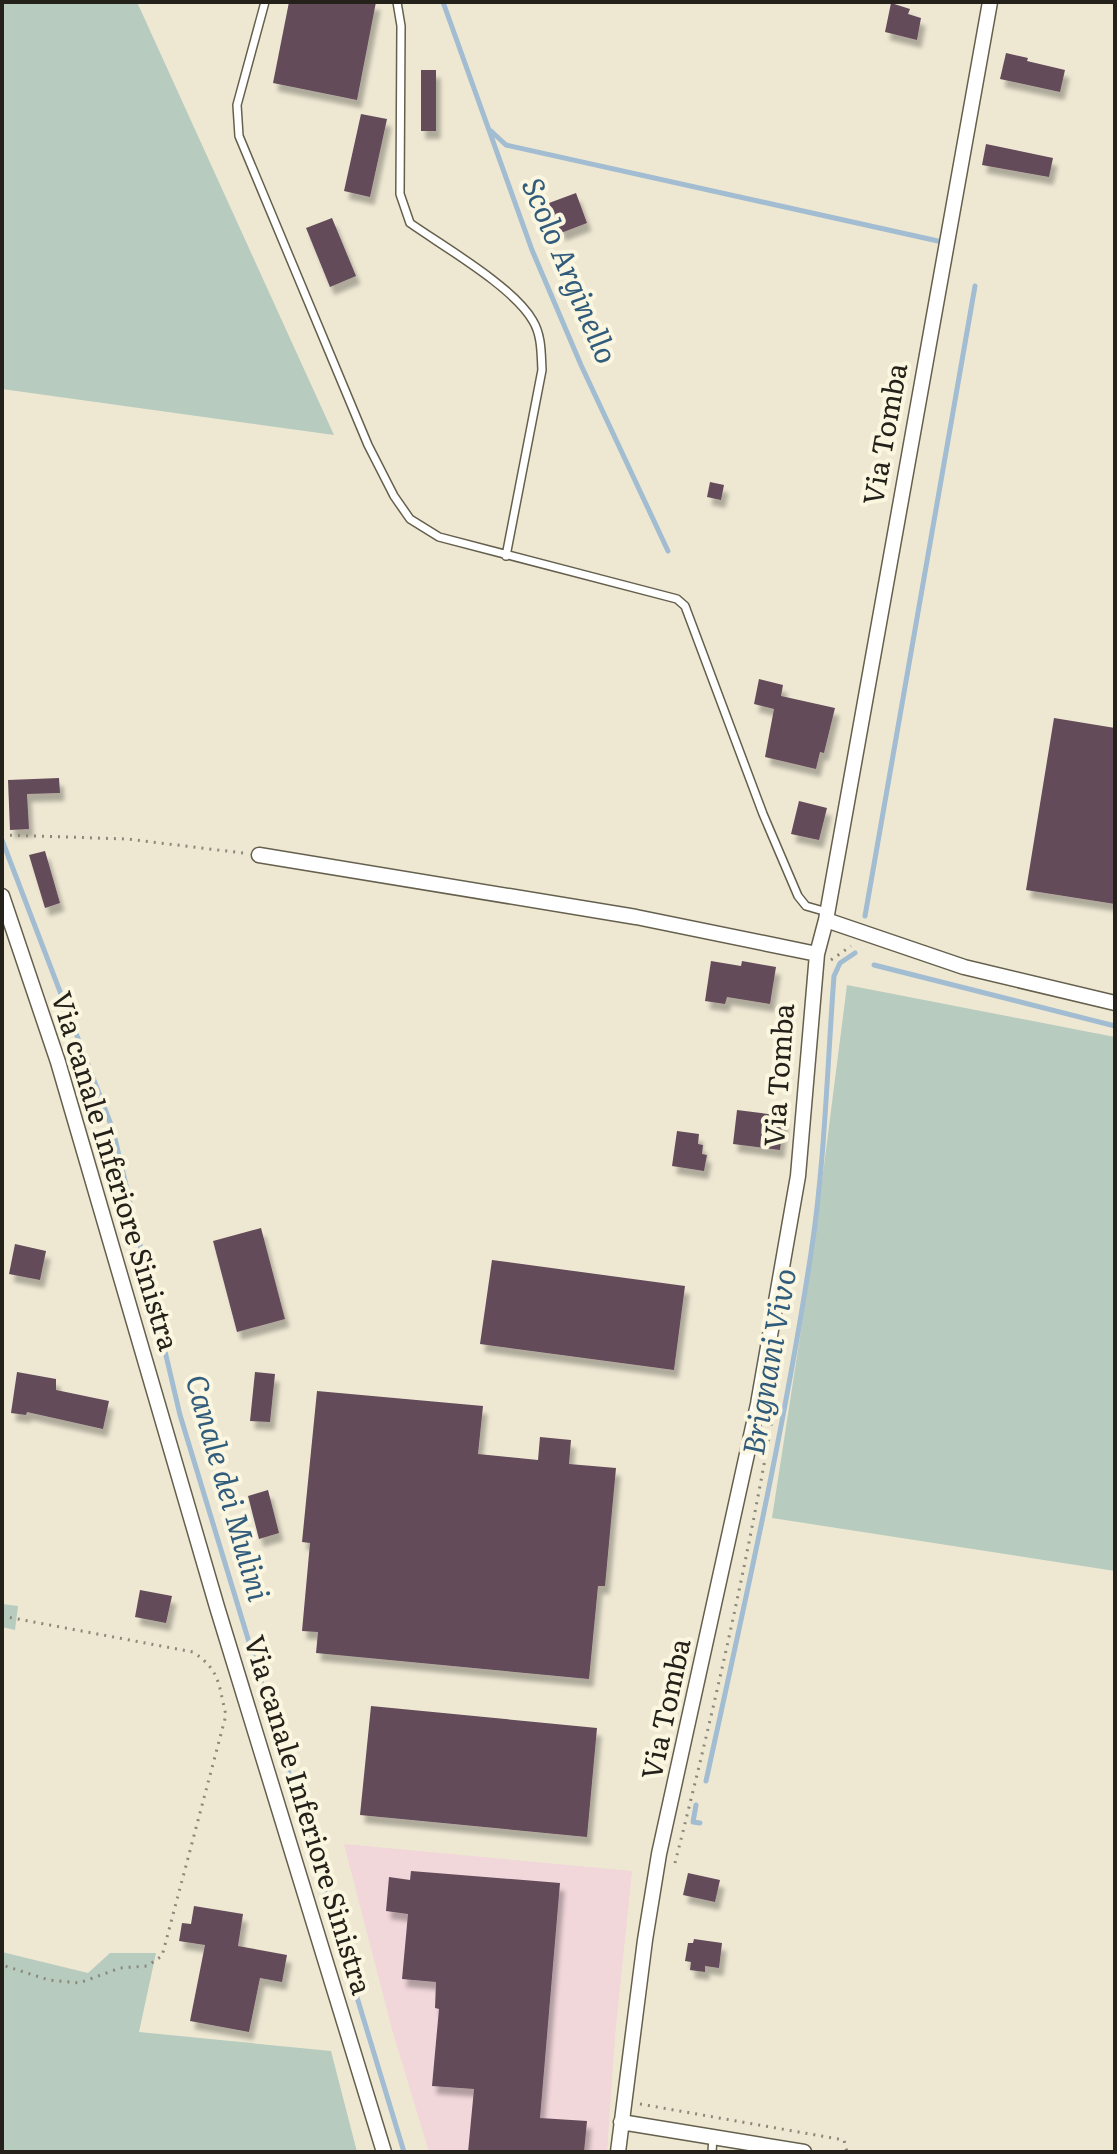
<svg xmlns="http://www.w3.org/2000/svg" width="1117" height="2154" viewBox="0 0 1117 2154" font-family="Literata,serif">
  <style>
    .industrial { fill: #f1d6da }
    .green { fill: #b7cbbf }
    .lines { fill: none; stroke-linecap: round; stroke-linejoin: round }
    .stream { stroke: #a2bcd1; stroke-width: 5 }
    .building { fill: #644b5a; filter: url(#shadow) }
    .lane-casing { stroke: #65604d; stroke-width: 10 }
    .street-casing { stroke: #65604d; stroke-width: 17 }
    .path { stroke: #8b8779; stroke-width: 3; stroke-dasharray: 2 6; stroke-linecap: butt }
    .lane { stroke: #fff; stroke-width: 7 }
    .street { stroke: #fff; stroke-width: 14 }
    .labels { text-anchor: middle; stroke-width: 8; stroke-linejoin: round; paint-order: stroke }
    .street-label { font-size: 28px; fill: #23211a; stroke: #fbf6e0 }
    .water-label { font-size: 30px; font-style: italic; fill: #315c7c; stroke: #fbf6e0 }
  </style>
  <defs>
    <filter id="shadow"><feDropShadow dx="4.5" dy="8" stdDeviation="2" flood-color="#0004"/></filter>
  </defs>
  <rect width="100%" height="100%" fill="#eee8d3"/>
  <path class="industrial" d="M 344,1844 L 632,1871 L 615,2036 L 607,2152 L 429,2152 L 393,2033 Z"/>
  <path class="green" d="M 2,2 L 137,2 L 334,435 L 2,389 Z
    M 847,985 L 1115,1037 L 1115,1571 L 772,1518 L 813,1252 Z
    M 2,1604 L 18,1606 L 15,1630 L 2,1627 Z
    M 2,1952 L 88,1973 L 110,1953 L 156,1953 L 139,2032 L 331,2051 L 357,2152 L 2,2152 Z"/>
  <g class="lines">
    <path class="stream" d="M 443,2 L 532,250 L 581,365 L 668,551
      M 491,131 L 506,145 L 938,241
      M 2,840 L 113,1130 L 180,1415 L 404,2152
      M 865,916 L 975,286
      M 874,965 L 1115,1026
      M 706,1781 C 744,1606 784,1431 811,1253 C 825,1161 827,1069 834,976 L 840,963 L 855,953
      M 696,1805 L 693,1822 L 700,1823"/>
  </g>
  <path class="building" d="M 289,2 L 376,2 L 357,100 L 273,83 Z
    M 891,3 L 910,9 L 908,14 L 921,18 L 917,40 L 885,32 Z
    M 1006,53 L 1028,58 L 1027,61 L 1065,70 L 1060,92 L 1000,79 Z
    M 421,70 L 436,70 L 436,131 L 421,131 Z
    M 361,114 L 387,119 L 370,197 L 344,191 Z
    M 986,144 L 1053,158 L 1049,177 L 982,165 Z
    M 576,193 L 587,223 L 561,233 L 549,203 Z
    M 332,218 L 356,276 L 330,287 L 306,228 Z
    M 710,482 L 724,485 L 721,500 L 707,497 Z
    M 759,679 L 783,685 L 781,696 L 835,708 L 824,753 L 820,752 L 816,769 L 765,757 L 774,709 L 754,704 Z
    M 1054,718 L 1115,728 L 1115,904 L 1026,890 Z
    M 59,778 L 60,793 L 27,794 L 29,829 L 10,830 L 8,780 Z
    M 799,801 L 827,808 L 819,840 L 791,834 Z
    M 45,851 L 60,903 L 45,908 L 29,855 Z
    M 711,961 L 741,966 L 742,961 L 776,967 L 770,1004 L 727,997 L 725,1004 L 705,1001 Z
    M 737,1110 L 784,1116 L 780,1150 L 733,1144 Z
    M 677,1131 L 699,1134 L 698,1144 L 703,1145 L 702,1154 L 707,1155 L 704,1171 L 672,1166 Z
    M 261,1228 L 285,1319 L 237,1332 L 213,1241 Z
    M 15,1244 L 46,1251 L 40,1280 L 9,1274 Z
    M 492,1260 L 685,1286 L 674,1370 L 480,1344 Z
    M 17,1372 L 56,1379 L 56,1390 L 109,1401 L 103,1429 L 27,1412 L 26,1415 L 11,1413 Z
    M 255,1372 L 275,1374 L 270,1422 L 250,1421 Z
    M 317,1391 L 483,1406 L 478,1454 L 538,1460 L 540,1437 L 571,1440 L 569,1464 L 616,1468 L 605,1586 L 598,1586 L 589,1679 L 316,1653 L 318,1632 L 302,1631 L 310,1543 L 302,1542 Z
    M 268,1490 L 279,1533 L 259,1539 L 248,1496 Z
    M 140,1590 L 172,1596 L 166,1623 L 135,1617 Z
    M 371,1706 L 597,1728 L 587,1837 L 360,1815 Z
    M 411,1871 L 560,1883 L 540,2118 L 587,2121 L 584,2152 L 468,2152 L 474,2089 L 432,2086 L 439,2009 L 435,2008 L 436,1982 L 402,1979 L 408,1914 L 386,1911 L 389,1877 L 410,1880 Z
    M 688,1873 L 720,1880 L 715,1902 L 683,1895 Z
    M 194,1906 L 243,1914 L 238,1946 L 287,1955 L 282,1982 L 260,1978 L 249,2032 L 190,2021 L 205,1945 L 179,1941 L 182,1923 L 191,1924 Z
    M 694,1939 L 722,1943 L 719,1968 L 705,1966 L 705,1972 L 690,1970 L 691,1962 L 685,1961 L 688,1943 L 693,1943 Z"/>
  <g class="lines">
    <g class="lane-casing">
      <path id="lane" d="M 265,2 L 237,105 L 239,136 L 368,445 L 394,496 L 410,519 L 439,537 L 677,599 L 685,606 L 763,814 L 798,896 L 806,906 L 827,912
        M 397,2 L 401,26 L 400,194 L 410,223 C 444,247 514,287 533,321 C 542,336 541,354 542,370 L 506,556
        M 712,2152 L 713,2137"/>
    </g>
    <g class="street-casing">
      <path id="street" d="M 259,855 L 636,917 L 817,954
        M 2,896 L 58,1062 L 217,1607 L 384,2152
        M 826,920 L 964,967 L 1115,1003
        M 621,2122 L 804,2152
        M 618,2152 L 645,1940 L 659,1854 L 758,1404 L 798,1176 L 817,954 L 826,920 L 990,2"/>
    </g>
    <path class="path" d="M 2,835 L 127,839 L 243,853
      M 831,960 L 851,946
      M 2,1616 L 193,1652 C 221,1671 218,1684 226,1715 L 162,1956 L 147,1966 L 120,1968 L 79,1983 L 49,1980 L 2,1965
      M 675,1863 C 713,1714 747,1565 773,1414
      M 640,2104 L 844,2140 L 847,2152"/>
    <use href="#lane" class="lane"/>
    <use href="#street" class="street"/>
  </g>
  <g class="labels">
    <g class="street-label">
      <text transform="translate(885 434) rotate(-80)" y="10">Via Tomba</text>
      <text transform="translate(779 1075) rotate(-86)" y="10">Via Tomba</text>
      <text transform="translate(115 1171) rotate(73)" y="10">Via canale Inferiore Sinistra</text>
      <text transform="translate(666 1709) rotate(-78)" y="10">Via Tomba</text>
      <text transform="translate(308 1815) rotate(73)" y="10">Via canale Inferiore Sinistra</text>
    </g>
    <g class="water-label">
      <text transform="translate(569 271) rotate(67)" y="10">Scolo Arginello</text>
      <text transform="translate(770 1362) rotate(-80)" y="10">Brignani Vivo</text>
      <text transform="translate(227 1488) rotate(74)" y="10">Canale dei Mulini</text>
    </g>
  </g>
  <rect width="1117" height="2154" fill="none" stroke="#23211a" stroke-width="8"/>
</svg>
